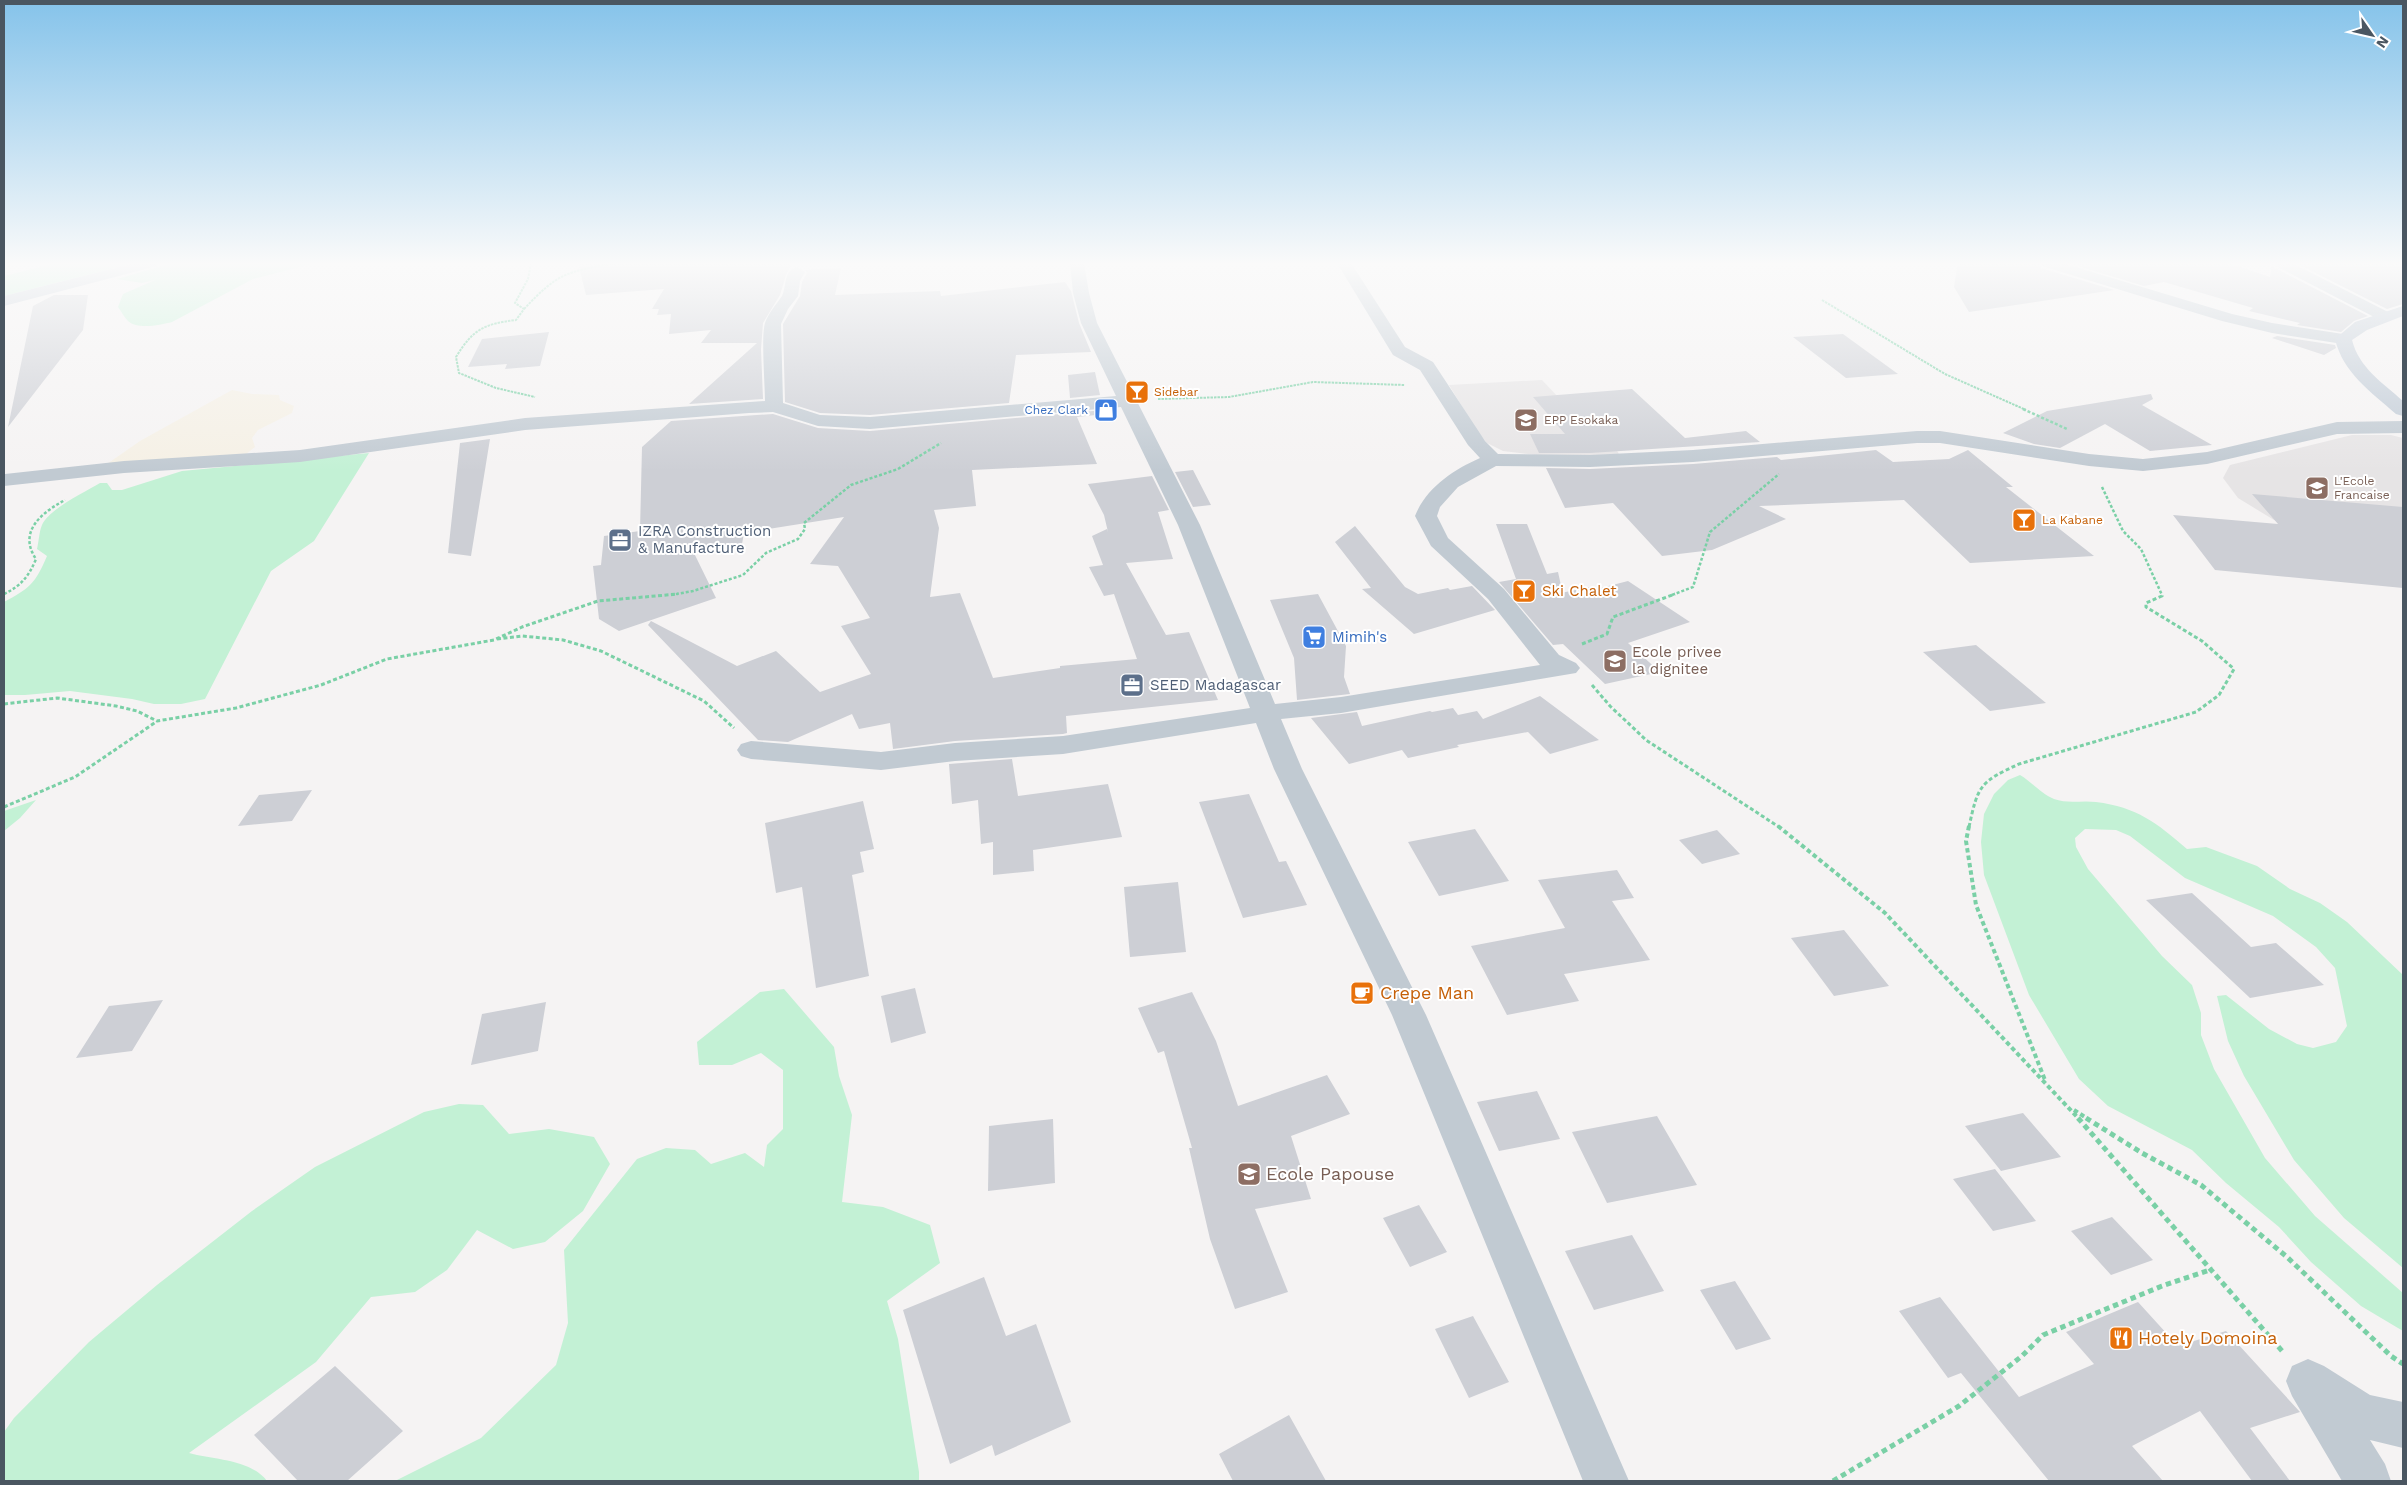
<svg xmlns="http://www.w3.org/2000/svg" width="2407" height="1485" viewBox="0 0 2407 1485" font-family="'Work Sans',sans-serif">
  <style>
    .education { fill: #e6e4e5 }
    .green { fill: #c3f1d5 }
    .sand { fill: #f5f0e5 }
    .building { fill: #cdcfd5 }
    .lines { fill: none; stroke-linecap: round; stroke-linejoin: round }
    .path-far4 { stroke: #7ad0a6; stroke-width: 2; stroke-dasharray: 2.5 1; stroke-linecap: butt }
    .path-far3 { stroke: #7ad0a6; stroke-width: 2.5; stroke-dasharray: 3 2; stroke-linecap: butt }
    .path-far2 { stroke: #7ad0a6; stroke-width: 3; stroke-dasharray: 4 2.5; stroke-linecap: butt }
    .path-far1 { stroke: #7ad0a6; stroke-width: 4; stroke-dasharray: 4.5 3; stroke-linecap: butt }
    .path { stroke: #7ad0a6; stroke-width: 5; stroke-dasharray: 5.5 4; stroke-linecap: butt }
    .street { fill: #c1cad2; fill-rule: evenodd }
    .secondary { fill: #c1cbd6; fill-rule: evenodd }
    .labels { text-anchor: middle; stroke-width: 4; stroke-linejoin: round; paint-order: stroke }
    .far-food-label { font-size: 12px; fill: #c56008; stroke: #fff; text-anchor: start }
    .far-shop-label { font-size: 12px; fill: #366cbe; stroke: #fff; text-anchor: end }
    .far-education-label { font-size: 12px; fill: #785e54; stroke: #fff; text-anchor: start }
    .service-label { font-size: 15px; fill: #4e5e75; stroke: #fff; text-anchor: start }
    .food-label { font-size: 15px; fill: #c56008; stroke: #fff; text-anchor: start }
    .shop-label { font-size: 15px; fill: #366cbe; stroke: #fff; text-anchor: start }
    .education-label { font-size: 15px; fill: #785e54; stroke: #fff; text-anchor: start }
    .near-food-label { font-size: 18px; fill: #c56008; stroke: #fff; text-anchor: start }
    .near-education-label { font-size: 18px; fill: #785e54; stroke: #fff; text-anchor: start }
  </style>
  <rect width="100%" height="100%" fill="#f5f3f3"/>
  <path class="education" d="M 1542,380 L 1578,418 L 1607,432 L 1620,456 L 1536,455 L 1503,451 L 1487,443 L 1477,431 L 1449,385 Z
    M 2352,435 L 2391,435 L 2403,438 L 2403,535 L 2305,526 L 2274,520 L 2238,498 L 2223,478 L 2230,465 Z"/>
  <path class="green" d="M 56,263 L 134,263 L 4,296 L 4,276 Z
    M 172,263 L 316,263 L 253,279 L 172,322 C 160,325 138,330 128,321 C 124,317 121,311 118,307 L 123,294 L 155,280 L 142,283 L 117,279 Z
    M 369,453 L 314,541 L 271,571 L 205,699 L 181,704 L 154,704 L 132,699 L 70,691 L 25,695 L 4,695 L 4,602 C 30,588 35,584 47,556 L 37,549 C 39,541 39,532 42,525 C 49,509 85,492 100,483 L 107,483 L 112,490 L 122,490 L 182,471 Z
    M 2020,775 C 2032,782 2041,794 2054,799 C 2068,804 2082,800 2096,802 C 2137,807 2157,823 2187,849 L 2206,847 L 2257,866 L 2290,889 L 2320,903 L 2347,922 L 2403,975 L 2403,1268 L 2344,1218 L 2294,1160 L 2244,1076 L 2228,1041 L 2217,996 L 2226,995 L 2269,1029 L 2297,1044 L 2313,1048 L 2336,1042 L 2347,1026 L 2335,968 L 2316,947 L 2273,916 L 2185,878 L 2130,836 L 2116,830 L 2085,829 L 2075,838 L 2076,847 L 2088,869 L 2162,956 L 2192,985 L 2201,1013 L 2201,1035 L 2214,1069 L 2265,1158 L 2315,1216 L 2403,1293 L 2403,1331 L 2361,1306 L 2311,1262 L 2279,1227 L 2226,1183 L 2192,1150 L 2108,1106 L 2079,1079 L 2029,995 L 1984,875 L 1981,842 L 1984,814 L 1994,794 L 2008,780 Z
    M 36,800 L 20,818 L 4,831 L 4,811 Z
    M 784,989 L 834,1047 L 839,1076 L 852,1115 L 842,1202 L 883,1207 L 930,1225 L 940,1263 L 887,1301 L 898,1339 L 919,1472 L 919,1481 L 395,1481 L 481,1438 L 556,1365 L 568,1323 L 564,1250 L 637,1159 L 666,1148 L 695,1150 L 711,1164 L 745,1153 L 764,1167 L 767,1145 L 783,1129 L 783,1070 L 761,1053 L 732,1065 L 699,1065 L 697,1042 L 760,992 Z
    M 459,1104 L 483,1105 L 509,1134 L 549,1129 L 594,1137 L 610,1164 L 583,1211 L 545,1242 L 513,1249 L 477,1230 L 447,1270 L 415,1292 L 371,1297 L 316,1362 L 189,1453 C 214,1460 250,1459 267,1481 L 4,1481 L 4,1432 L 14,1418 L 89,1342 L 157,1285 L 252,1211 L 315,1167 L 424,1112 Z"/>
  <path class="sand" d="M 232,390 L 252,394 L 279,395 L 280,400 L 294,406 L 292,413 L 258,430 L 252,438 L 255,447 L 246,454 L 107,464 L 140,441 Z"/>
  <path class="building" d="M 578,263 L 792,263 L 786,275 L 780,295 L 763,323 L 761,349 L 763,399 L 689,404 L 757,343 L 701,343 L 711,330 L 669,334 L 671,314 L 657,315 L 659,309 L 652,309 L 664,289 L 586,295 Z
    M 1958,263 L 2038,263 L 2041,268 L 2114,290 L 1969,312 L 1954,287 Z
    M 2068,263 L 2229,263 L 2270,277 L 2272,263 L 2275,268 L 2368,316 L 2354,321 L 2341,332 L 2297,325 L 2300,323 L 2249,311 L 2253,308 L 2164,282 L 2144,286 Z
    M 2296,263 L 2403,263 L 2403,304 L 2387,309 Z
    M 841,268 L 835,295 L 940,291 L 941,296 L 1065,282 L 1071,291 L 1079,323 L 1091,352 L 1016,355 L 1009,403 L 870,415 L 820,413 L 785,402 L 783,324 L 800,296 L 802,282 L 807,273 L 805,270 Z
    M 54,295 L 88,295 L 83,330 L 8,427 L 33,306 Z
    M 549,332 L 540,366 L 505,369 L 507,364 L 468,367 L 482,339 Z
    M 1843,334 L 1898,374 L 1846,378 L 1793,337 Z
    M 2277,336 L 2335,345 L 2336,348 L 2324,355 L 2272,338 Z
    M 1095,372 L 1100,395 L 1070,398 L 1068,375 Z
    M 1632,389 L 1685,438 L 1746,431 L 1760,442 L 1590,453 L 1539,453 L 1530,434 L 1565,434 L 1533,397 Z
    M 2151,394 L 2153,399 L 2142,405 L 2212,445 L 2150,451 L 2105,424 L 2060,448 L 2034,444 L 2003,433 L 2047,411 Z
    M 1104,410 L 1105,414 L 1077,417 L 1097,464 L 972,470 L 976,506 L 934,510 L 939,528 L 930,597 L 960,593 L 993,678 L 1060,668 L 1060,666 L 1137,659 L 1114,594 L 1104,596 L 1089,567 L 1103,565 L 1092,536 L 1107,529 L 1108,532 L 1104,515 L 1088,484 L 1152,476 L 1169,510 L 1158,512 L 1173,559 L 1126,563 L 1166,635 L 1189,632 L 1218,700 L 1066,716 L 1067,733 L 1063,734 L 955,741 L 893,749 L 890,723 L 859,729 L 852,714 L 788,742 L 758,740 L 648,625 L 651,621 L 737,666 L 776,651 L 820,692 L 871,674 L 841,626 L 870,618 L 838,566 L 810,564 L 844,517 L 744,533 L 742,544 L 692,549 L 716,598 L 619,631 L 599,619 L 593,566 L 601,565 L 604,536 L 640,531 L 642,447 L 671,421 L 773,414 L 818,428 L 870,431 Z
    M 490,439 L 471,556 L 448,553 L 460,443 Z
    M 1876,450 L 1893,462 L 1949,459 L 1968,450 L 2013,487 L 2006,487 L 2094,556 L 1970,563 L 1904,500 L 1759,506 L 1786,519 L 1712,550 L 1662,556 L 1613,503 L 1565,508 L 1546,468 L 1590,469 L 1693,464 L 1777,457 L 1781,460 Z
    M 1193,470 L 1211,505 L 1193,507 L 1175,472 Z
    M 2252,494 L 2403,507 L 2403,588 L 2215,570 L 2173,515 L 2278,524 Z
    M 1496,524 L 1527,524 L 1547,574 L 1558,572 L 1562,590 L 1555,592 L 1556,594 L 1590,587 L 1593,590 L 1628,581 L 1690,622 L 1628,643 L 1660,672 L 1605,684 L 1563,644 L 1553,645 L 1499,582 L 1516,579 Z
    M 1355,526 L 1405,587 L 1418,594 L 1448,588 L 1450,590 L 1472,586 L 1495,610 L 1414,634 L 1362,589 L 1371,588 L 1335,542 Z
    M 1318,594 L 1346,646 L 1344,677 L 1350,694 L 1297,700 L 1294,658 L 1270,600 Z
    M 1976,645 L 2046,703 L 1990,711 L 1923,652 Z
    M 1540,696 L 1599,740 L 1550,754 L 1528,732 L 1457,745 L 1459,747 L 1408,758 L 1402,750 L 1349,764 L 1311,718 L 1357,712 L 1362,726 L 1430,711 L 1432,712 L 1453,708 L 1458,715 L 1477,711 L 1483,719 Z
    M 1012,759 L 1018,796 L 1108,784 L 1122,837 L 1033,850 L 1034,871 L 993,875 L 993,842 L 981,844 L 978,800 L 952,804 L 949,764 Z
    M 312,790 L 292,821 L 238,826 L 259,795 Z
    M 1249,794 L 1279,862 L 1286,861 L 1307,905 L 1243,918 L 1199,802 Z
    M 863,801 L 874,849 L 860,852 L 864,872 L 852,875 L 869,976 L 816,988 L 802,887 L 776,893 L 765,823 Z
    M 1475,829 L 1509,881 L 1439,896 L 1408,842 Z
    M 1717,830 L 1740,854 L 1702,864 L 1679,840 Z
    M 1617,870 L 1634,898 L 1612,901 L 1650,960 L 1564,974 L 1579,1001 L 1507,1015 L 1471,946 L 1565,928 L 1538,880 Z
    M 1178,882 L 1186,952 L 1130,957 L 1124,887 Z
    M 2192,893 L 2251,947 L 2276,943 L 2324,985 L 2250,998 L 2146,900 Z
    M 1844,930 L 1889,986 L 1834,996 L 1791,938 Z
    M 915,988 L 926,1033 L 891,1043 L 881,996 Z
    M 1192,992 L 1216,1041 L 1238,1106 L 1327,1075 L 1350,1114 L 1291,1136 L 1311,1199 L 1255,1209 L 1288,1292 L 1235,1309 L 1210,1239 L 1189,1148 L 1192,1148 L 1164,1051 L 1158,1053 L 1138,1008 Z
    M 163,1000 L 132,1051 L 76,1058 L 109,1006 Z
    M 546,1002 L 538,1051 L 471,1065 L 482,1014 Z
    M 1537,1091 L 1560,1139 L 1499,1151 L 1477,1102 Z
    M 2023,1113 L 2061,1157 L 2001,1171 L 1965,1126 Z
    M 1657,1116 L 1697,1185 L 1607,1203 L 1572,1132 Z
    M 1053,1119 L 1055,1183 L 988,1191 L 989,1126 Z
    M 1995,1169 L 2036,1221 L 1993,1231 L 1953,1179 Z
    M 1419,1205 L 1447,1252 L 1410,1267 L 1383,1218 Z
    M 2112,1217 L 2153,1260 L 2111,1275 L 2071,1231 Z
    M 1632,1235 L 1664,1291 L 1594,1310 L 1565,1251 Z
    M 984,1277 L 1006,1336 L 1036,1324 L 1071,1422 L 995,1456 L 992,1445 L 950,1464 L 903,1310 Z
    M 1735,1281 L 1771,1339 L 1736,1350 L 1700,1290 Z
    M 1940,1297 L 2019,1397 L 2094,1364 L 2066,1332 L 2138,1302 L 2178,1346 L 2226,1331 L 2300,1412 L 2250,1428 L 2290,1481 L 2252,1481 L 2200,1411 L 2132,1446 L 2163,1481 L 2049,1481 L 1961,1373 L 1948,1378 L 1899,1311 Z
    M 1473,1316 L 1509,1382 L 1469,1398 L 1435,1329 Z
    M 335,1366 L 403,1431 L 347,1481 L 298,1481 L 254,1435 Z
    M 1289,1415 L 1326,1481 L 1233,1481 L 1219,1454 Z"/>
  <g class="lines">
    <path class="path-far4" d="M 531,263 L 528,279 L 515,303 L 524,309 L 516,320 C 484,324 473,329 456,357 L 459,373 L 496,388 L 535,397
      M 1822,300 L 1945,374 L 2026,410
      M 524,309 C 559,272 565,273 613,263
      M 1158,399 L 1229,397 L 1313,382 L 1405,385"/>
    <path class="path-far3" d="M 2023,409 L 2067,429
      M 2102,487 L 2123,531 L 2141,549 L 2162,595
      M 4,594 C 21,586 29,576 36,559 C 17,531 43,512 65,500
      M 671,595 L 693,591 L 743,575 L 766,553 L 798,539 L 805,529 L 804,523 L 851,485 L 898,469 L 941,443
      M 1672,595 L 1693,587 L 1710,532 L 1779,474"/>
    <path class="path-far2" d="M 497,639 L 522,636 L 563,640 L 601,651 L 704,701 L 734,728
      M 1582,644 L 1607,634 L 1613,617 L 1675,594
      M 1592,685 L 1610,706 L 1646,740 L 1779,827
      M 4,704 L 57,698 L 116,706 L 137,711 L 157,721 L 236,708 L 321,685 L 387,659 L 494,640 L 522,627 L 598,601 L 678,594
      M 4,807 L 75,777 L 156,722
      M 1969,827 C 1978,785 1980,782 2019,764 L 2196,712 L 2219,695 L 2234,669 L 2202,641 L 2146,607 L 2146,603 L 2162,596 L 2161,594"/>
    <path class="path-far1" d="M 1778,826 L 1885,913 L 2079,1119
      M 1969,826 L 1966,841 L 1976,905 L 2045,1080
      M 2074,1110 L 2088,1119"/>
    <path class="path" d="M 2078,1118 L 2283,1352
      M 2086,1118 L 2142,1153 L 2201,1185 L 2287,1257 L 2391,1356 L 2403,1364
      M 1833,1481 L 1959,1406 L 2022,1356 L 2043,1335 L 2162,1286 L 2213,1269"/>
    <path class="street" d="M 1070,263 L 1084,263 L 1089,293 L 1097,323 L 1200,525 L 1275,704 L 1341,697 L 1540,665 L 1488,599 L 1431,546 L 1415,516 C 1426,488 1453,470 1480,458 L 1468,445 L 1420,370 L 1393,355 L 1337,263 L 1351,263 L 1405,347 L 1433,362 L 1485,441 L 1498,454 L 1590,455 L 1693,450 L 1917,431 L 1940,431 L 2089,454 L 2143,459 L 2207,452 L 2337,422 L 2403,421 L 2403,433 L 2337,434 L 2207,464 L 2143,471 L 2089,466 L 1940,443 L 1917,443 L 1693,462 L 1590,467 L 1496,466 L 1458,487 L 1440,507 L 1437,516 L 1448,538 L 1504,589 L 1559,655 L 1576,663 L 1580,668 L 1576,673 L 1341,713 L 1281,719 L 1302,769 L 1426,1015 L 1629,1481 L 1583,1481 L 1392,1015 L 1274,769 L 1256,723 L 1063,754 L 955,761 L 881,770 L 751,759 L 741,756 L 737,750 L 741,744 L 751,741 L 881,752 L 955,743 L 1063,736 L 1250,708 L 1178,525 L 1121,407 L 870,429 L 818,426 L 773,412 L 749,413 L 525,430 L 300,462 L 124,473 L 4,486 L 5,474 L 124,461 L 300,450 L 525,418 L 765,401 C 765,383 761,337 765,323 C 769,312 776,305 782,296 C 787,286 783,271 797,267 L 805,272 L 800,281 L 798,296 L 788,309 L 781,324 L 783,403 L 820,415 L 870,417 L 1116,396 L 1081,323 L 1073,293 Z
      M 2040,263 L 2062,263 L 2232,314 L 2272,323 L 2343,334 L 2349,335 L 2351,339 L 2349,343 L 2343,344 L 2272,333 L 2222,321 L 2042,266 Z
      M 2274,263 L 2292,263 L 2390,313 L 2392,316 L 2384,321 L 2378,319 L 2276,266 Z
      M 2308,1359 L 2324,1366 L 2370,1395 L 2403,1402 L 2403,1448 L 2370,1440 L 2385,1464 L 2391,1481 L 2342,1481 L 2292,1396 L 2286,1381 L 2292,1366 Z"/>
    <path class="secondary" d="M 135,263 L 159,263 L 157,266 L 4,306 L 4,296 Z
      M 2403,306 L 2403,316 L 2367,330 L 2352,340 C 2359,368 2383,383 2403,401 L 2403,416 L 2396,414 C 2371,392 2343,373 2335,339 L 2355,322 Z"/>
  </g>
  <linearGradient id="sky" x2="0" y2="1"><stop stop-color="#85c3ea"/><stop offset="0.56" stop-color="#fafafa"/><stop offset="1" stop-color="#fafafa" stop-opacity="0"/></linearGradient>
  <rect width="2407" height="471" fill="url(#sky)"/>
  <defs>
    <g id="bar-square" transform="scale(1.25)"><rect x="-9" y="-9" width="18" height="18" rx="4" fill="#e8710a" stroke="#fff"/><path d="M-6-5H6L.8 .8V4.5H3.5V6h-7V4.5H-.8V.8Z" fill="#fff"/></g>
    <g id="shop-square" transform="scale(1.25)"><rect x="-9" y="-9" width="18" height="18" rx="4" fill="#3f7fe0" stroke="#fff"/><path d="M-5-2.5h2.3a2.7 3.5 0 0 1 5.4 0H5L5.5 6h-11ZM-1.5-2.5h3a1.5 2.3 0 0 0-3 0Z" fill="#fff"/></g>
    <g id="school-square" transform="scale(1.25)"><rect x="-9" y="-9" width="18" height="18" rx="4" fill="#8d6e63" stroke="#fff"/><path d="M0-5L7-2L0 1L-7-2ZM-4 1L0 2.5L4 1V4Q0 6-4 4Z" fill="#fff"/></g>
    <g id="office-square" transform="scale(1.25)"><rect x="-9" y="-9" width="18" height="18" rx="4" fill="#5c6f8a" stroke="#fff"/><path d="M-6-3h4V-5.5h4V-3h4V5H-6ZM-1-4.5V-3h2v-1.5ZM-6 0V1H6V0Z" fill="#fff"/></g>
    <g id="supermarket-square" transform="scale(1.25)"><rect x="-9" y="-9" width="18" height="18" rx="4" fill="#3f7fe0" stroke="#fff"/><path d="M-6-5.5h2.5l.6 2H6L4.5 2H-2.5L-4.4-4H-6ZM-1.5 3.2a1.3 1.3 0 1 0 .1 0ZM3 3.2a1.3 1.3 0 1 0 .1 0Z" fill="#fff"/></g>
    <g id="cafe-square" transform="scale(1.25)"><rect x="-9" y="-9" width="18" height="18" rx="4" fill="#e8710a" stroke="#fff"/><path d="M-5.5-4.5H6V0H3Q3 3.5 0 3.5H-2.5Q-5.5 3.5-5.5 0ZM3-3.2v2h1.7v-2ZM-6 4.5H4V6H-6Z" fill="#fff"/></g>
    <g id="restaurant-square" transform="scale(1.25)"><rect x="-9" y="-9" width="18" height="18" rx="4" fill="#e8710a" stroke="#fff"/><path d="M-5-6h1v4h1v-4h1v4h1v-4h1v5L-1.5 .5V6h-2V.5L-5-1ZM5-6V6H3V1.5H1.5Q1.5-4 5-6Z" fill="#fff"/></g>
  </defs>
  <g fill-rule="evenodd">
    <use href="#bar-square" x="1137" y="392"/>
    <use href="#shop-square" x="1106" y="410"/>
    <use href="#school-square" x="1526" y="420"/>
    <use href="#school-square" x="2317" y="488"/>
    <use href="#bar-square" x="2024" y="520"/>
    <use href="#office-square" x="620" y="540"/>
    <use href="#bar-square" x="1524" y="591"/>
    <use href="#supermarket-square" x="1314" y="637"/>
    <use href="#school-square" x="1615" y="661"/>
    <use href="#office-square" x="1132" y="685"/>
    <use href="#cafe-square" x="1362" y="993"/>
    <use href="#school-square" x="1249" y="1174"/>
    <use href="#restaurant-square" x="2121" y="1338"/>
  </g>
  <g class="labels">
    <g class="far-food-label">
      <text x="1154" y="396">Sidebar</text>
      <text x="2042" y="524">La Kabane</text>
    </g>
    <g class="far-shop-label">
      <text x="1088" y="414">Chez Clark</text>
    </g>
    <g class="far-education-label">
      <text x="1544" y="424">EPP Esokaka</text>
      <text x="2334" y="485">L'Ecole<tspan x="2334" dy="14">Francaise</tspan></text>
    </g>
    <g class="service-label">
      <text x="638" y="536">IZRA Construction<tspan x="638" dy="17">&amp; Manufacture</tspan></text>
      <text x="1150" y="690">SEED Madagascar</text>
    </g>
    <g class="food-label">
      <text x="1542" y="596">Ski Chalet</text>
    </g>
    <g class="shop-label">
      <text x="1332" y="642">Mimih's</text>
    </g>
    <g class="education-label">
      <text x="1632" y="657">Ecole privee<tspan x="1632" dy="17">la dignitee</tspan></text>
    </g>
    <g class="near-food-label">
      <text x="1380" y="999">Crepe Man</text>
      <text x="2138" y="1344">Hotely Domoina</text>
    </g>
    <g class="near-education-label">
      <text x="1266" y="1180">Ecole Papouse</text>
    </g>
  </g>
  <rect width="2407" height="1485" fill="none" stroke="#4a5661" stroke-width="10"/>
  <g transform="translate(2372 35) rotate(124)" stroke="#ffffff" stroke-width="4" paint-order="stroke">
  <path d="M0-4L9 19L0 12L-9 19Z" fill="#4a5661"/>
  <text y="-8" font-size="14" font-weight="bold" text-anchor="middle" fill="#4a5661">N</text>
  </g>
</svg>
